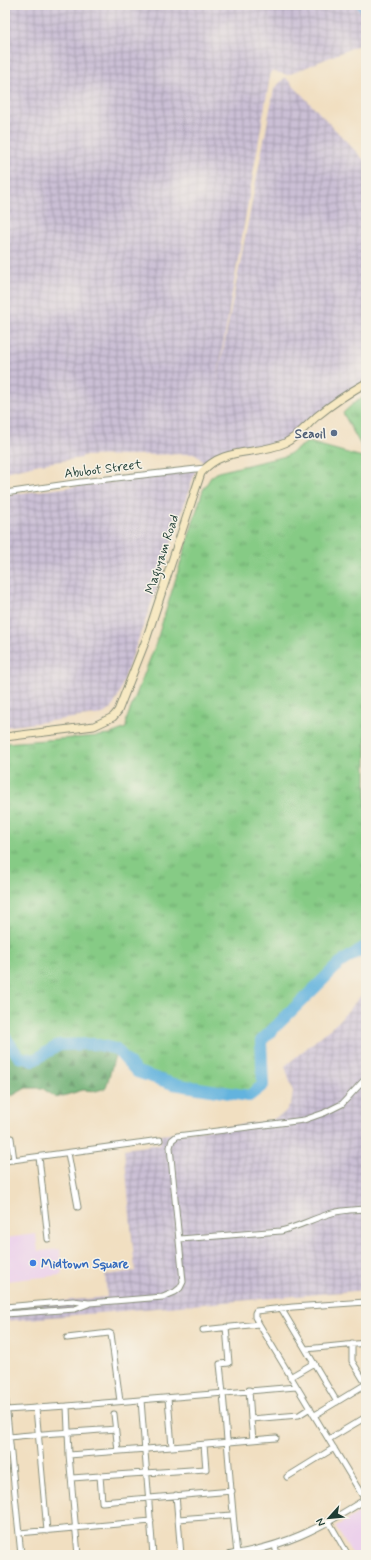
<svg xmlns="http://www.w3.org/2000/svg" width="371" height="1560" viewBox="0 0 371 1560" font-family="Mynerve,sans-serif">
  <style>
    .built { fill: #ecd1eb }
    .industrial { fill: url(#industrial-grid) }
    .grass { fill: url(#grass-tufts); stroke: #52845c }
    .forest { fill: url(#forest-firs); stroke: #467653 }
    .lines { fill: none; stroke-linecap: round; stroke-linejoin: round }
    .stream { stroke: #64b3de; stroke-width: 2 }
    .river { stroke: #64b3de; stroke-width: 12 }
    .minor-casing { stroke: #888e7a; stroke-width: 7 }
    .tertiary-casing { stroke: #888e7a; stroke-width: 8 }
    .secondary-casing { stroke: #888e7a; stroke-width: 9 }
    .minor { stroke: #fff; stroke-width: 5 }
    .tertiary { stroke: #fff; stroke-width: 6 }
    .secondary { stroke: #f7e9c3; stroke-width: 7 }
    .service-dot { fill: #5c6f8a; stroke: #f7f3e8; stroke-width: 1.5 }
    .shop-dot { fill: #3f7fe0; stroke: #f7f3e8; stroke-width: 1.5 }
    .labels { text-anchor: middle; stroke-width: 3; stroke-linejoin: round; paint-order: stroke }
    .service-label { font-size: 13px; font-weight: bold; fill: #4e5e75; stroke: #f7f3e8; text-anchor: end }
    .street-label { font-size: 13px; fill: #1f3d34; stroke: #f7f3e8 }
    .shop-label { font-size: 13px; font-weight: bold; fill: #366cbe; stroke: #f7f3e8; text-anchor: start }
  </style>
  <defs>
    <pattern id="industrial-grid" width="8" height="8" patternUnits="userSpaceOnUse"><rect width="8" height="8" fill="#cbbfd5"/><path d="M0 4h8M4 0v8" fill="none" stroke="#a49cae"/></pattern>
    <pattern id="grass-tufts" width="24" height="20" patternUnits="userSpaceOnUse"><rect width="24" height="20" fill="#86cb85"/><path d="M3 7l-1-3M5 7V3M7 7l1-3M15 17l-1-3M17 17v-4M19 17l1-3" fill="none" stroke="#6da66e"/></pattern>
    <pattern id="forest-firs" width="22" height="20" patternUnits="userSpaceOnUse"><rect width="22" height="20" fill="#6caf72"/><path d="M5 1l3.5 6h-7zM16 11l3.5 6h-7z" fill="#58905e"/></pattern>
  </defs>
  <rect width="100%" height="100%" fill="#f7f3e8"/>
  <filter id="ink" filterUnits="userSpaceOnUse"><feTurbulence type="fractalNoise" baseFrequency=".025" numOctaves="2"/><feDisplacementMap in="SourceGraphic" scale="8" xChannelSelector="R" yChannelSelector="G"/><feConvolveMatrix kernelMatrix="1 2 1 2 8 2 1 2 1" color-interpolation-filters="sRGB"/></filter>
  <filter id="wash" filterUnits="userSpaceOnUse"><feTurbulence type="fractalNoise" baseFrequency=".012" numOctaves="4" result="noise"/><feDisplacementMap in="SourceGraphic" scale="16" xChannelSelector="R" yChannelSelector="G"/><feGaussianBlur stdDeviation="0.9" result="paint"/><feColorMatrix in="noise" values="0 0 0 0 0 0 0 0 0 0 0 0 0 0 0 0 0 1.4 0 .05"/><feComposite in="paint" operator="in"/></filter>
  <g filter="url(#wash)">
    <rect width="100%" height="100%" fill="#f1dfc1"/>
    <path class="built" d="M 36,1234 L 38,1251 L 60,1249 L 62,1275 L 5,1281 L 5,1238 Z
      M 366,1508 L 366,1555 L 352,1555 L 336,1527 Z"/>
    <path class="industrial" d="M 5,5 L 366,5 L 366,42 L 288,75 L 271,71 L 216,386 L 274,89 L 285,77 L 366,162 L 366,382 L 286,441 L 236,452 L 234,441 L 235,452 L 216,454 L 203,462 L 196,454 L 82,456 L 82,458 L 40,464 L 5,472 Z
      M 196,469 L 153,599 L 117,699 L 111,709 L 103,714 L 5,727 L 5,495 L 111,482 Z
      M 366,990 L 366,1290 L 5,1321 L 5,1306 L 107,1297 L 105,1275 L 135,1271 L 124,1149 L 160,1144 L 161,1135 L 270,1121 L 284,1113 L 291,1104 L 293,1092 L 285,1066 L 338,1022 Z"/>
    <path class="grass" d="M 366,396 L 366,455 L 343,413 L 354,403 Z
      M 308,442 L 366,458 L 366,943 L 339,961 L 258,1040 L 260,1083 L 249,1093 L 172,1081 L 139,1069 L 118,1048 L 95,1042 L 58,1043 L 33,1057 L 21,1054 L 5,1031 L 5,743 L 100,736 L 108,735 L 126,728 L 127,718 L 155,646 L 203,490 L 211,477 L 218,472 L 286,456 Z"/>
    <path class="forest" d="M 5,1032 L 20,1054 L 34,1057 L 58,1043 L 96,1042 L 117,1048 L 106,1088 L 96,1091 L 83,1090 L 56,1098 L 42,1088 L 26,1088 L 12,1096 L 5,1091 Z"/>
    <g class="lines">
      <path class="stream" d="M 357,5 L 362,11 L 366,13"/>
      <path class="river" d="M 5,1037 L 19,1057 L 34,1060 L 59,1045 L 94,1044 L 116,1049 L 137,1072 L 173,1084 L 249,1096 L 263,1085 L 261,1041 L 340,963 L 366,946"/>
    </g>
  </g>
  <g filter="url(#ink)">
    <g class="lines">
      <g class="minor-casing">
        <path id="minor" d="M 5,493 L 81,482 L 205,468
          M 11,1138 L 14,1160
          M 68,1153 L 78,1207
          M 39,1157 L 48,1239
          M 5,1161 L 160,1140
          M 180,1239 L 281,1231 C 298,1227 314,1218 332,1213 C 343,1210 354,1210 366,1209
          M 5,1307 L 73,1301 L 89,1303 L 163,1297 L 175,1292 L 180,1288 L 183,1282 L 170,1147 L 172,1140 L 177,1136 L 304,1120 L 324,1113 L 342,1104 L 366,1078
          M 281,1308 L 337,1402
          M 5,1314 L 75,1309 L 88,1304
          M 259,1324 L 365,1500
          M 226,1327 L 229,1363 L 220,1364 C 227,1427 230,1491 237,1554
          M 203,1330 L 259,1324 L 255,1317 L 255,1313 L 256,1311 L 293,1307 L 366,1302
          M 67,1338 L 109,1333 L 111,1334 L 120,1401
          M 352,1344 L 352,1361 L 366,1384
          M 306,1349 L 366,1343
          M 290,1377 L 314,1363
          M 249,1390 L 251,1419 L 299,1415 L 310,1408
          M 5,1393 L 21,1555
          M 168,1398 L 172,1447 L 276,1438
          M 141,1400 L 153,1555
          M 36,1408 L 47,1531
          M 6,1410 L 67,1406
          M 114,1414 L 118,1451
          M 315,1415 L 366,1384
          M 251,1419 L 253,1440
          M 9,1437 C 44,1433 80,1432 115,1429
          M 329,1439 L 366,1417
          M 204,1445 L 206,1469 L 100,1476 L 102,1502 L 232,1491
          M 69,1455 L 172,1447
          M 287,1477 L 334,1448
          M 72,1478 L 100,1476
          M 176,1495 L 181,1555
          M 178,1519 L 232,1515
          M 329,1522 L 348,1555
          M 19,1533 L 151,1521
          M 275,1545 L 277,1555
          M 78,1555 L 69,1455 L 67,1406 L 296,1387"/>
      </g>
      <g class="tertiary-casing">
        <path id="tertiary" d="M 229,1555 C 284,1547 319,1529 366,1499"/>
      </g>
      <g class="secondary-casing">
        <path id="secondary" d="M 5,737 L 94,726 L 113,717 L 118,711 L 146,640 L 201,473 C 223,446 256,456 285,443 C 297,437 306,426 316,417 C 332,404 348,393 366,383"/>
      </g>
      <use href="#minor" class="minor"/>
      <use href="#tertiary" class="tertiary"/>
      <use href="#secondary" class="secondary"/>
    </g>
  </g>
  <circle class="service-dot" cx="334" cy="433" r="4"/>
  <circle class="shop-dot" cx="33" cy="1263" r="4"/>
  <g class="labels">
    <g class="service-label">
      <text x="326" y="438">Seaoil</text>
    </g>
    <g class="street-label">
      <text transform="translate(103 468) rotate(-7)" y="5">Abubot Street</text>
      <text transform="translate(161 554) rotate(-72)" y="5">Maguyam Road</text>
    </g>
    <g class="shop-label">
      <text x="41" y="1268">Midtown Square</text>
    </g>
  </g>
  <rect width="371" height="1560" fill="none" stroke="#f7f3e8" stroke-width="20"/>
  <g transform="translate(329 1518) rotate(243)" stroke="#f7f3e8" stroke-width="3" paint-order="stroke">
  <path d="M0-3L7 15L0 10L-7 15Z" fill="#1f3d34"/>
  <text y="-6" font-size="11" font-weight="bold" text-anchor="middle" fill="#1f3d34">N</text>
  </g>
</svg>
